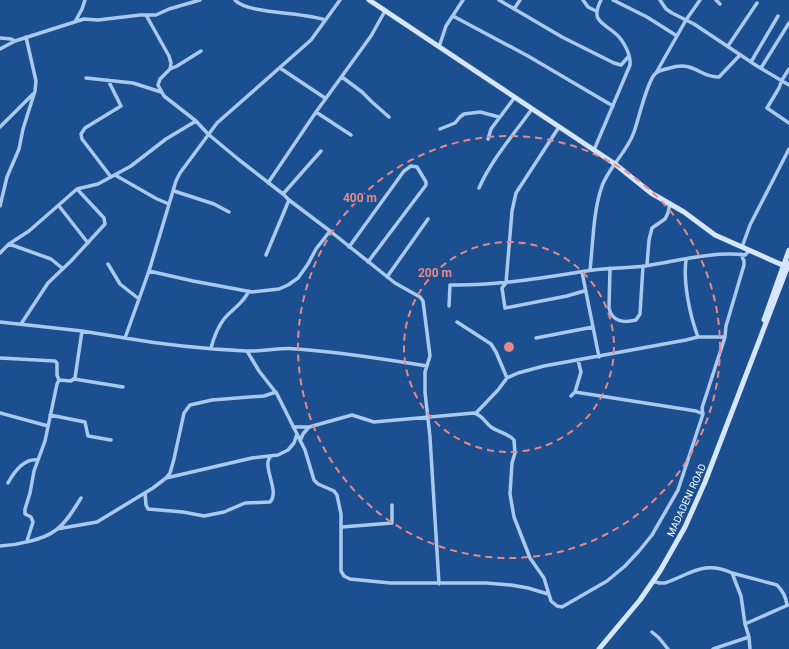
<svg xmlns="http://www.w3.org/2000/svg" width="789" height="649" viewBox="0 0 789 649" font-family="Roboto,sans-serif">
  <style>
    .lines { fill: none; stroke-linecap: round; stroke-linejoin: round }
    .street { stroke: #a9c9ee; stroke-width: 3.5 }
    .secondary { stroke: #d6e6fa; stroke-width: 5 }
    .ring { fill: none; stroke: #e88989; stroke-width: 2; stroke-dasharray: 7 5 }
    .labels { text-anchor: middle; stroke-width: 3.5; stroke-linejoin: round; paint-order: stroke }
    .street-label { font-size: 10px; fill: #fff; stroke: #1b4f8f }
    .centre { fill: #e88989; stroke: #1b4f8f; stroke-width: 2 }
    .ring-label { font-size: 12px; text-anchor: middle; font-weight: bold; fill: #e88989; stroke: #1b4f8f; stroke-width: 3.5; stroke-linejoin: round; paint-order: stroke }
  </style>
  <rect width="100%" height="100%" fill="#1b4f8f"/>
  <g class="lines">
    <path class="street" d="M 235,0 C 247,14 305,12 325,20
      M 499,0 L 562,37 L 614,63 L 621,65 L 629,56
      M 583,0 L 588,7 L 596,11
      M 613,0 L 647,17 L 677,36
      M 660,0 L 666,9 L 672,13 L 694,24 L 757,66 L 789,85
      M 716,0 L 720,4
      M 514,9 L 520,0
      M 146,15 L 169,56 L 171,63 L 170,69 L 160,79 L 158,85 L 164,96 L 196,121 L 208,134 L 238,159 L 283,194 L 289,200 L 330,231 L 395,283 L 420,297 L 423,301 L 430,356 L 425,372 L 425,392 L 430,437 L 439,584
      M 453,16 L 528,56 L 613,106
      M 75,22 L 82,9 L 85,0
      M 0,38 L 11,39 L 15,41
      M 728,46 L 757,3
      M 439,47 L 446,26 L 463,0
      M 0,49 L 15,41 L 84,19 L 98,20 L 140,15 L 156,15 L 169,9 L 200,0
      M 751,62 L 778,16
      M 280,68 L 325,98
      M 761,68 L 789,23
      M 170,69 L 177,66 L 201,51
      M 789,69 L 782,80 L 779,88 L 767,108 L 789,123
      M 656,73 L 686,20 L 700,0
      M 342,77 L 362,92 L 372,102 L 389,117
      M 86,78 L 133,83 L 161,92
      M 108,80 L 121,106 L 85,128 L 81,134 L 82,139 L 111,177
      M 316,112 L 351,135
      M 0,127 L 33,94
      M 559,127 L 516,193 L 512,211 L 506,283 L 502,288 L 505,308 L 567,296 L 584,291
      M 440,129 L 455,123 L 460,117 L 464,114 L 480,112 L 499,117
      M 488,139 L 491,129 L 515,97
      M 594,150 L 630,65 C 631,55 624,41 616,34 C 603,22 590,22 601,0
      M 115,175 L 157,199 L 169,204
      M 268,183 L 316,112 L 371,36 L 385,11
      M 479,188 C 492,159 514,134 532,109
      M 174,191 L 214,204 L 229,212
      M 283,194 L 321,151
      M 0,206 L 7,177 L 19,149 L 23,129 L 35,91 L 36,81 L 26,37
      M 59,206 L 88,243
      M 9,244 L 51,259 L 62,268
      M 349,247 L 404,171 L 411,166 L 417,167 L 426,182 L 426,185 L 368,262
      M 742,247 L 750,225 L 789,149
      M 0,253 L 9,244 L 29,231 L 77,189 L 98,184 L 131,166 L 166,139 L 196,121
      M 266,255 L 289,200
      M 686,260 C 683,283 690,316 698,337
      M 108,264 L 120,284 L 139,299
      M 647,265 L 649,240 L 652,228 L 665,219 L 668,213 L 670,203
      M 610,268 L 609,308 C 612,322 624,323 636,320 L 640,314 L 643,266
      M 590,270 C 593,244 593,214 601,189 C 607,168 627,153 634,132 C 638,121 648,78 656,73 C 660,70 666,69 670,68 C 694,60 700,78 719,77 L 740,55
      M 149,271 L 193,281 L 252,292 L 279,289 L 288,285 L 298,278 L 308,264 L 316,249 L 330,231
      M 582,272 L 599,357
      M 387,277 L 428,219
      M 449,306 L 450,285 C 499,286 545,277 593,270 C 610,268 628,268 645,266 C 677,261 713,251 745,255 L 749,251
      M 0,322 L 82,331 L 125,338 L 149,271 L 176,181 L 180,173 L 217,123 L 311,40 L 340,0
      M 457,322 L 491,344 L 496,352 L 507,378 L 498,390 L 476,413
      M 21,324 L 48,283 L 71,261 L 105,224 L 104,218 L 77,189
      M 125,338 C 165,345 205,349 246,351 C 263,352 280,347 297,349 C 341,352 384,359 427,366
      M 536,338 L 593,327
      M 211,348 C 214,337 217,328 224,319 C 233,308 242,305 249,291
      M 247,351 L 259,371 L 277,394 L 305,450 L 314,480 L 318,484 L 334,491 L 337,495 L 341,514 L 341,571 L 344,576 L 350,579 L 390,583 L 486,583 L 511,585 L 528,588 L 548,594
      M 0,358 L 55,361 L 57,363 L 57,375 L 59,380
      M 507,378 L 518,373 L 544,366 L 686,340 L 698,337 L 725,337
      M 74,379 L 123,387
      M 575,392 L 581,372 L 578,360
      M 571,396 L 575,392 L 696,411 L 703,414
      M 0,413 L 48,426
      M 50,415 L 85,422 L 88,436 L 111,440
      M 293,427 L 309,427 L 352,415 L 374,422 L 474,413 C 482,415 485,422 491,427 C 498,432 509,434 514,440 L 515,453 L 512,463 L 510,494 L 514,517 L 530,558 L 544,578 L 551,601 L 557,606 L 562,607 L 607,581 L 625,566 L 639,551 L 652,535 L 678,490 L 703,414 L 702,408 L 725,337 L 726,326 L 744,265 L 744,261 L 741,254
      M 300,441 L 303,434 L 309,427
      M 166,478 L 252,458 L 278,455 L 288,450 L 294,443 L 297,434
      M 8,483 C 14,472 24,458 38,460
      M 145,493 L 146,505 L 148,509 L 183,512 L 204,516 L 224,512 L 245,503 L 270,502 C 279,493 266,472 268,462 C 268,459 270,458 271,456
      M 342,527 L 392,523 L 392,505
      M 57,529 L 97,522 L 153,488 L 166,478 L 170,473 L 174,459 L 184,413 L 190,405 L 212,400 L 264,396 L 276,392
      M 27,541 L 33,522 L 31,517 L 25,514 L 25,509 L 30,493 L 34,471 L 45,441 L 57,384 L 59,380 L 71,381 L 75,378 L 82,331
      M 0,546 C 17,545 43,540 56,530 C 67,522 74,509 81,498
      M 732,573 L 777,585 C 783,591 786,597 787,605
      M 653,581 L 659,583 L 665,583 C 691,574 704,560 732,573 L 741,596 L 745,624 L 749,637 L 750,649
      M 745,624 L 788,605
      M 652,632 L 659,638 L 668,649
      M 713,649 L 749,637"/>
    <path class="secondary" d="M 369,0 L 615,164 L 651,193 L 684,212 L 715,235 L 789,268
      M 764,320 L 789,250
      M 599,649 L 640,600 L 660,571 L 685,527 L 705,482 L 789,263"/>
  </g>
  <g class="ring">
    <circle cx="509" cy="347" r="105"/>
    <circle cx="509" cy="347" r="211"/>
  </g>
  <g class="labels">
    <g class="street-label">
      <text transform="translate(686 500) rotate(-65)" y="4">MADADENI ROAD</text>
    </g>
  </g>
  <circle cx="509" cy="347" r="6" class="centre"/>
  <g class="ring-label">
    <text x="360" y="202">400 m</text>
    <text x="435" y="277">200 m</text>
  </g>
</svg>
